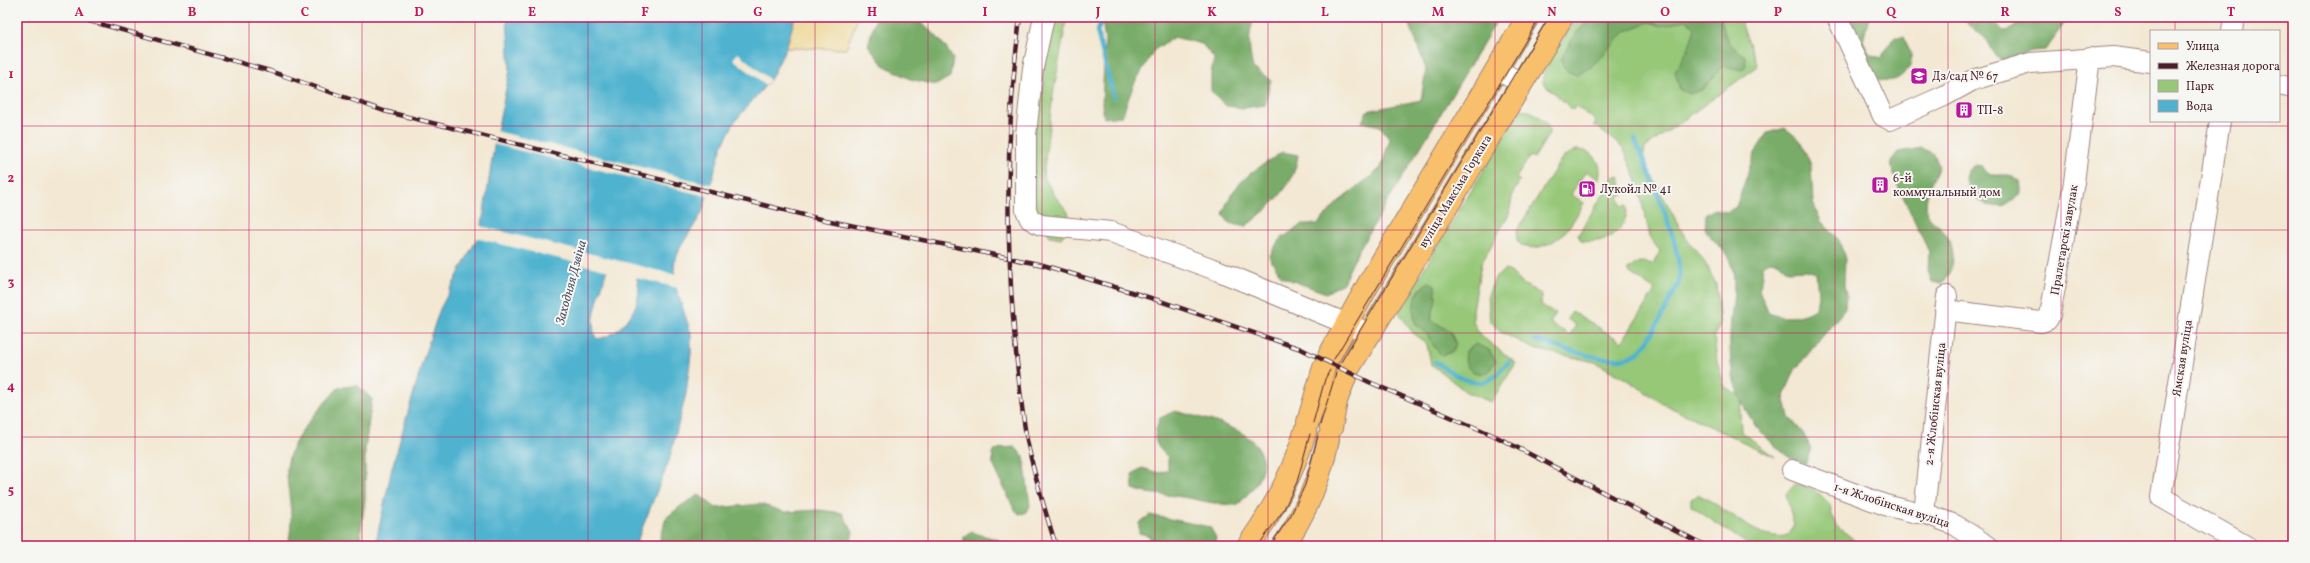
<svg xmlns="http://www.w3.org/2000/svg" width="2310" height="563" viewBox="0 0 2310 563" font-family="Vollkorn,serif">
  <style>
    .green { fill: #96c878; stroke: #707452 }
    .forest { fill: #78ac68; stroke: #61664a; fill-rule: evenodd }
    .sand { fill: #eeda9e; stroke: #9c7c64 }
    .water { fill: #50b2cf; stroke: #4d687d; fill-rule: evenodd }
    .pier { fill: #f3e8d3 }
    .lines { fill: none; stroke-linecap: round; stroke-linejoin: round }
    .stream { stroke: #50b2cf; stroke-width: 4.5 }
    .minor-casing { stroke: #9e847f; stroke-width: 22 }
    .major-casing { stroke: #9e847f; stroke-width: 24 }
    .minor { stroke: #fff; stroke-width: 20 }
    .major { stroke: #f8bf6c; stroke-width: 22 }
    .tram { stroke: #4a1f2b; stroke-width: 1 }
    .rail-casing { stroke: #4a1f2b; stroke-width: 4.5 }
    .rail { stroke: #f6f6f2; stroke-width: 3; stroke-dasharray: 9; stroke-linecap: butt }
    .grid { fill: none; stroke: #c2185b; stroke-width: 1; stroke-opacity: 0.55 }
    .labels { text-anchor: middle; stroke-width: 4; stroke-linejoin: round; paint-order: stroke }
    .poi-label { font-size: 12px; fill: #4a1f2b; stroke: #f6f6f2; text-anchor: start }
    .street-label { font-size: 12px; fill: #4a1f2b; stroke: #f6f6f2 }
    .water-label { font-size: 13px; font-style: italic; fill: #4c5264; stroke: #f6f6f2 }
    .neatline { fill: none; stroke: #c2185b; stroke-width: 1.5 }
    .grid-label { font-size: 13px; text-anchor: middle; font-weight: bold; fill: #c2185b }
  </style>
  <rect width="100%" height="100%" fill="#f6f6f2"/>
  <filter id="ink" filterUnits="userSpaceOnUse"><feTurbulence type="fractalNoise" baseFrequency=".025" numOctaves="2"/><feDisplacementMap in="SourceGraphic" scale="8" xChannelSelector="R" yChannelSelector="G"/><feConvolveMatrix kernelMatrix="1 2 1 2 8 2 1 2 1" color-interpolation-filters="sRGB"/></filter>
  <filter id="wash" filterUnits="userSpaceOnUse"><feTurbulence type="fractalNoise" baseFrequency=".012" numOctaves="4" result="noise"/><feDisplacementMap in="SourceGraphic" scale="16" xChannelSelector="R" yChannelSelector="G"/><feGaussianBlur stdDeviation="0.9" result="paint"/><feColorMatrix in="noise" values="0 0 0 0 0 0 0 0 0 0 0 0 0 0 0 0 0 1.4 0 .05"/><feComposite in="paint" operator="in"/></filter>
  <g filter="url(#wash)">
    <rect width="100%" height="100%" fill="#f3e8d3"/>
    <path class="green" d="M 1051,17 L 1067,17 L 1053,95 L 1043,176 L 1055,196 L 1068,212 L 1071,225 L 1061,238 L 1050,236 L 1038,219 L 1031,194 L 1035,120 Z
      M 1577,17 L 1739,17 L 1758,66 L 1645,148 L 1643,159 L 1685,237 L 1703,259 L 1716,284 L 1720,324 L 1714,336 L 1717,362 L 1725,387 L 1742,397 L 1740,411 L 1741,432 L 1775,457 L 1663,404 L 1631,382 L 1595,362 L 1534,349 L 1499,331 L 1490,320 L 1488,295 L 1496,276 L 1505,270 L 1511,272 L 1523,284 L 1541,294 L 1541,305 L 1555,313 L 1550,323 L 1570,335 L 1576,325 L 1567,319 L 1572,311 L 1622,342 L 1655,290 L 1627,271 C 1636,263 1640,260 1653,264 L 1660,251 L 1651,240 L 1636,178 L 1623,148 L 1594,125 L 1596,121 L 1576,106 L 1573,110 L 1542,82 L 1545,68 Z
      M 1521,109 C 1533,110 1550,121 1549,134 L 1534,158 L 1530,156 L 1516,178 L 1520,181 L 1513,193 L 1509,214 L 1481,264 L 1473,310 L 1473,322 L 1481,336 L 1516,363 L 1491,402 L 1466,392 L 1431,364 L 1427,344 L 1412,332 L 1398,311 Z
      M 1576,150 C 1594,150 1603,162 1599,179 L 1586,171 L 1571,194 L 1584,203 C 1572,223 1563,242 1538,247 C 1533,248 1528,248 1523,246 C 1516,242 1516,237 1517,230 L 1562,158 Z
      M 1619,176 L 1625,194 L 1618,196 L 1621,206 L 1627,205 C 1629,231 1605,245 1581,241 L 1578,235 L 1614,177 Z
      M 1797,484 L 1814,490 L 1830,504 C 1835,539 1844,524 1858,546 L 1750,546 L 1691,506 L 1691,499 L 1699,495 C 1729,508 1752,540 1787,536 L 1794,526 L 1786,494 L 1792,486 Z
      M 1306,532 L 1307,546 L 1297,546 Z"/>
    <path class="forest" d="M 876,17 C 885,17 899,14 908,17 C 928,24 943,41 953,59 L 950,77 L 936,85 L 910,79 L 883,65 L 868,45 Z
      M 1102,17 L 1255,17 C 1247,32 1249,52 1253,68 L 1271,80 L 1265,105 L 1243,108 L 1226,106 L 1211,91 L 1211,74 L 1214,58 L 1202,44 L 1174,37 L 1154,50 L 1134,84 L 1122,116 L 1104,118 L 1102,105 L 1105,41 Z
      M 1427,17 L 1499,17 L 1358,251 L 1343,283 L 1326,293 L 1282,277 L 1269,257 L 1279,240 L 1303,224 L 1318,224 L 1337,203 L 1381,168 L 1390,139 L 1380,126 L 1362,122 L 1367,111 L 1421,100 L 1426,69 L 1408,19 L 1423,19 Z
      M 1595,17 L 1721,17 C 1725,38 1727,44 1745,56 L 1746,65 L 1742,70 L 1722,66 L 1704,89 L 1690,94 L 1680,90 L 1675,72 L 1689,47 L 1695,28 L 1686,20 L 1662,26 L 1649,22 L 1626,31 L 1590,68 L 1577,75 L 1566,71 L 1561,60 C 1569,43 1578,27 1595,17 Z
      M 1847,17 L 1869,17 L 1863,41 L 1870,54 L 1881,58 L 1894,37 L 1904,37 L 1911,55 L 1911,65 C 1898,82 1893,83 1872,78 Z
      M 1960,17 L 1991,17 L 2003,31 L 2010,30 L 2018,24 L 2018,17 L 2069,17 L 2045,50 L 2031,51 L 2001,60 L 1993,53 L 1985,38 Z
      M 1785,128 L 1800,140 L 1811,165 L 1813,203 L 1821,221 L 1839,240 L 1845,259 L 1844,285 L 1846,295 L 1845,309 L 1795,370 L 1784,396 L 1789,417 L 1803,433 L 1811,448 L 1806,463 C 1790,462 1780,450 1768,439 C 1733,404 1727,366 1731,319 C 1733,299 1737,280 1730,261 C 1726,251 1712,239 1705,231 L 1706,214 L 1715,209 L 1727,212 L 1736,207 L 1754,155 L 1767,133 ZM 1769,261 L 1778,262 L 1788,271 L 1806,270 L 1816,273 L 1818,295 L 1816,309 C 1800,317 1786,320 1769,313 L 1759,290 L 1763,276 L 1762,266 Z
      M 1921,148 L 1934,154 L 1939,166 C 1933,181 1922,198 1928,215 C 1930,221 1938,224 1941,228 C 1957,247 1957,265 1942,284 L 1932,282 L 1928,271 L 1929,252 L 1893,175 L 1891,161 L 1898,152 Z
      M 1282,152 L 1298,155 C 1294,188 1270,207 1245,227 L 1229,223 L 1223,214 C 1233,180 1255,171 1282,152 Z
      M 1975,165 L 1982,166 L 1991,175 L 2009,175 L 2021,182 L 2021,194 L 2002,207 L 1986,205 L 1973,195 L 1966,181 L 1967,171 Z
      M 1429,282 L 1435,285 L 1436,299 L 1431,320 L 1450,331 L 1456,344 L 1452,352 L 1442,355 C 1429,346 1432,333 1416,325 C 1411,308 1413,291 1429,282 Z
      M 1476,344 L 1489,350 L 1496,361 L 1487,373 C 1470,375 1463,367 1466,351 Z
      M 357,385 L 372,399 L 365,449 L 365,500 L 359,546 L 287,546 C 295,522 289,500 287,476 C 284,444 318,411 338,388 Z
      M 1175,411 C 1207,420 1286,432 1256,484 C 1251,491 1244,498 1238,505 C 1214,505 1198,499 1176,496 C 1159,494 1149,495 1133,489 L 1132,474 L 1142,468 L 1159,473 L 1168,470 L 1168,457 C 1152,443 1153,437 1160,418 Z
      M 1015,447 L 1024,457 L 1030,506 L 1025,513 L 1019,514 L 1014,509 L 993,464 L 992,452 L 1001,448 Z
      M 699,495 L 716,508 L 760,504 L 785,512 L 819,510 L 842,513 L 853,532 L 850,546 L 658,546 L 666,518 L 682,505 Z
      M 1150,515 L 1210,527 L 1216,538 L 1214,546 L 1146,546 L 1149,544 L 1150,536 L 1139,533 L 1139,523 Z
      M 971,532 L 999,540 L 1005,546 L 964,546 L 964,537 Z"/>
    <path class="sand" d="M 795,17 L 858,17 L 846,49 L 786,48 Z"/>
    <path class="water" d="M 507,17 L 795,17 L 786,48 L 770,80 L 735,121 L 722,146 L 702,213 L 680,248 L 674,264 L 675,285 L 691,333 L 691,354 L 686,394 L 669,461 L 635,546 L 375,546 L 392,468 L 425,353 L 440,309 L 481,231 L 495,141 L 510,70 ZM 621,265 L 636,277 C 647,301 623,336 597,339 C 586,327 603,286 606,272 L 609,266 Z"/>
    <path class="pier" d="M 738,53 L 770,80 L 766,85 L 733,59 Z
      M 496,131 L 713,185 L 710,197 L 493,144 Z
      M 480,226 L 676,275 L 678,288 L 633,277 L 620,267 L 610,268 L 609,271 L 476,238 Z"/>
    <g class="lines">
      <path class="stream" d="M 1104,17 L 1097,31 L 1114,98
        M 1535,340 C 1560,347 1623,373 1642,349 C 1655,333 1667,304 1678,285 C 1687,254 1648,171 1635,140
        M 1435,362 C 1450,370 1473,391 1491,379 C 1498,375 1503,367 1509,362"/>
    </g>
  </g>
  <g filter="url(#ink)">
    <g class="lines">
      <g class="minor-casing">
        <path id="minor" d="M 1044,17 L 1033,68 L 1026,135 L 1026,210 L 1030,219 L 1041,225 L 1111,232 L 1219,271 L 1369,333
          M 1837,17 L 1883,116 L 1890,120 L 1944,96 L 1973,80 L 2030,63 L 2113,57 L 2151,62
          M 2232,31 L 2234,17
          M 1496,69 L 1521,83
          M 2279,85 L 2293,88
          M 2220,121 L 2161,497 L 2246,546
          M 1945,310 L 2041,322 L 2047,320 L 2050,315 L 2074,182 L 2090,58
          M 1792,470 L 1885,505 L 1917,513 L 1924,513 L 1955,525 L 1988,546
          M 1924,513 L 1947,296"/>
      </g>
      <g class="major-casing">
        <path id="major" d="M 1329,356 L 1368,285 L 1528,17
          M 1350,366 L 1562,17
          M 1308,422 L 1324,367
          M 1331,428 L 1336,401 L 1345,377
          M 1248,546 C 1273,511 1293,474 1305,432
          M 1283,546 C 1305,515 1321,476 1328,439"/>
      </g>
      <use href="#minor" class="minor"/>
      <use href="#major" class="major"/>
      <path class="tram" d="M 1334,359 L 1540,17
        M 1341,362 L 1549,17
        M 1313,423 L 1325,379 L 1330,370
        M 1320,425 L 1336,373
        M 1258,546 L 1283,511 L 1297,482 L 1310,434
        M 1270,546 L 1291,515 L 1305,485 L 1318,436"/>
      <g class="rail-casing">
        <path id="rail" d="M 75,17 L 270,71 L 384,111 L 816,218 L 1043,265 L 1154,299 L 1301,349 L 1369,382 L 1495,436 L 1706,546
          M 1020,17 C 1006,126 1005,233 1015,342 C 1018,373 1021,405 1026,435 C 1033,473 1045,510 1056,546"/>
      </g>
      <use href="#rail" class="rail"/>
    </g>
  </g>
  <path class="grid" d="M 135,17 L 135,546M 249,17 L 249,546M 362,17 L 362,546M 475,17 L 475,546M 588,17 L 588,546M 702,17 L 702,546M 815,17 L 815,546M 928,17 L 928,546M 1042,17 L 1042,546M 1155,17 L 1155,546M 1268,17 L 1268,546M 1382,17 L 1382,546M 1495,17 L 1495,546M 1608,17 L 1608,546M 1722,17 L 1722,546M 1835,17 L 1835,546M 1948,17 L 1948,546M 2061,17 L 2061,546M 2175,17 L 2175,31M 2175,121 L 2175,546M 17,126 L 2293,126M 17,230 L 2293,230M 17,333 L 2293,333M 17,437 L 2293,437"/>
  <defs>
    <g id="school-square" transform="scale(0.9)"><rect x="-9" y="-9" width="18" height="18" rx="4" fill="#b5179e" stroke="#f6f6f2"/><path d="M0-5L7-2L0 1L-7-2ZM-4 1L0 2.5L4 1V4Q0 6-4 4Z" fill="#fff"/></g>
    <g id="building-square" transform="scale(0.9)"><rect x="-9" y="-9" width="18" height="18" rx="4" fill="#b5179e" stroke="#f6f6f2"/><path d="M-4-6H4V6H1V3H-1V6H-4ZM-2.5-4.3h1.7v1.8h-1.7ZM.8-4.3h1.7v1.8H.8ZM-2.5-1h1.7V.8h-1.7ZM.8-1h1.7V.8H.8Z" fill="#fff"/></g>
    <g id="fuel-square" transform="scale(0.9)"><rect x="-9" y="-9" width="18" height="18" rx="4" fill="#b5179e" stroke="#f6f6f2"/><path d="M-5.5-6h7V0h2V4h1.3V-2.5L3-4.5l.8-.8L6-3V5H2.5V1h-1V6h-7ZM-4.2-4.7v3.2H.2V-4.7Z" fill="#fff"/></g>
  </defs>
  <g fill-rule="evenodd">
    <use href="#school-square" x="1919" y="76"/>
    <use href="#building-square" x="1964" y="110"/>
    <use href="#building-square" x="1880" y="185"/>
    <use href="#fuel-square" x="1587" y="189"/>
  </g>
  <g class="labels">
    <g class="poi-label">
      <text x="1932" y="80">Дз/сад № 67</text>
      <text x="1977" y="114">ТП-8</text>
      <text x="1893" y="182">6-й<tspan x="1893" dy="14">коммунальный дом</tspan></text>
      <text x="1600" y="193">Лукойл № 41</text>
    </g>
    <g class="street-label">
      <text transform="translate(1455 191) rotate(-59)" y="4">вуліца Максіма Горкага</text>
      <text transform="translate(2064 240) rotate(-80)" y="4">Пралетарскі завулак</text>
      <text transform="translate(2182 358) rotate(-81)" y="4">Ямская вуліца</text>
      <text transform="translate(1935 404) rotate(-84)" y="4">2-я Жлобінская вуліца</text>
      <text transform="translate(1892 505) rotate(18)" y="4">1-я Жлобінская вуліца</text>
    </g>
    <g class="water-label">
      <text transform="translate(570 282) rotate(-75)" y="5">Заходняя Дзвіна</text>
    </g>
  </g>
  <rect width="2310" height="563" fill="none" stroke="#f6f6f2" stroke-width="44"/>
  <rect x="2150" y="30" width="130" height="92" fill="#f6f6f2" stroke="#b1a0a2"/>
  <rect x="2158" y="43" width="20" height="6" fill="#f8bf6c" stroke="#b1a0a2"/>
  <text x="2186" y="50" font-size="12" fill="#4a1f2b">Улица</text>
  <rect x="2158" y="63" width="20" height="6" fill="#4a1f2b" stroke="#b1a0a2"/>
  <text x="2186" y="70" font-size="12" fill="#4a1f2b">Железная дорога</text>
  <rect x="2158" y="80" width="20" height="12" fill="#96c878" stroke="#b1a0a2"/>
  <text x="2186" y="90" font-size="12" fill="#4a1f2b">Парк</text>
  <rect x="2158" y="100" width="20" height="12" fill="#50b2cf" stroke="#b1a0a2"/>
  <text x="2186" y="110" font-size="12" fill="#4a1f2b">Вода</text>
  <rect x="22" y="22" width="2266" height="519" class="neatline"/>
  <g class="grid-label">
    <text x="79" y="16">A</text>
    <text x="192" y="16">B</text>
    <text x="305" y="16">C</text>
    <text x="419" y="16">D</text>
    <text x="532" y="16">E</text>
    <text x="645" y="16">F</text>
    <text x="758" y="16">G</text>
    <text x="872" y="16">H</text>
    <text x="985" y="16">I</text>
    <text x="1098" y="16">J</text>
    <text x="1212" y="16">K</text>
    <text x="1325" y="16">L</text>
    <text x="1438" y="16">M</text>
    <text x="1552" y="16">N</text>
    <text x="1665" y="16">O</text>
    <text x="1778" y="16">P</text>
    <text x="1891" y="16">Q</text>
    <text x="2005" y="16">R</text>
    <text x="2118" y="16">S</text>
    <text x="2231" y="16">T</text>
    <text x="11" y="78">1</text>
    <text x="11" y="182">2</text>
    <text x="11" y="286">3</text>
    <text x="11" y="390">4</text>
    <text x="11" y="494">5</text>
  </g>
</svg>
